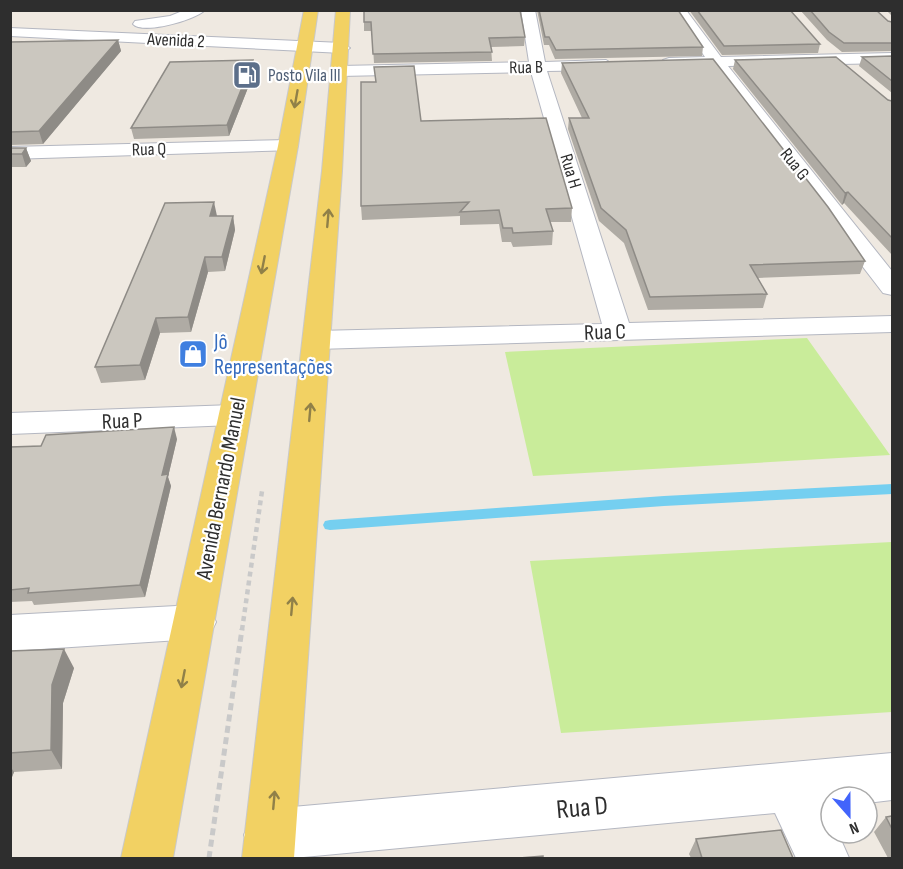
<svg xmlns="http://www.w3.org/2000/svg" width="903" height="869" viewBox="0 0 903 869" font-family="'Sofia Sans Condensed',sans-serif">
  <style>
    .pitch { fill: #c9ec9a }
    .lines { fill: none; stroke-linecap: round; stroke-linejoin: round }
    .stream { fill: #75cff0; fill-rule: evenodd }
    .minor-casing { stroke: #b4b7c1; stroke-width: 2 }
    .major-casing { stroke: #c9c9c9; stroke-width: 2 }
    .path-far1 { stroke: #c9c9c9; stroke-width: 4.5; stroke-dasharray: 5 4; stroke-linecap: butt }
    .path { stroke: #c9c9c9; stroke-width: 5; stroke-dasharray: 7 4.5; stroke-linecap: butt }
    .minor { fill: #fff; fill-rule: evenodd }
    .major { fill: #f2d163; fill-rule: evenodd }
    .wall { fill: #afaba4 }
    .shaded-wall { fill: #8e8b86 }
    .building { fill: #cbc7bf; stroke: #8e8b86; stroke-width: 1.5 }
    .oneway { stroke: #908048 }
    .labels { text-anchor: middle; stroke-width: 4.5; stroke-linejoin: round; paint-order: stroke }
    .far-street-label { font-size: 18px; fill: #2e2e2e; stroke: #fff }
    .far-service-label { font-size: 18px; fill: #4e5e75; stroke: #fff; text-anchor: start }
    .street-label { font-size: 22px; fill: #2e2e2e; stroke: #fff }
    .shop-label { font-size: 22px; fill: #366cbe; stroke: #fff; text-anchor: start }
    .near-street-label { font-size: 27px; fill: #2e2e2e; stroke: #fff }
  </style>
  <rect width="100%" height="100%" fill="#efe9e1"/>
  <path class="pitch" d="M 807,338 L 890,455 L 533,476 L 505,352 Z
    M 892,542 L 892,712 L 561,733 L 530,561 Z"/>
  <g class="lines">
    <path class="stream" d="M 892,484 L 892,494 L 664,506 L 330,530 L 325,529 L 323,525 L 325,521 L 330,520 L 664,496 Z"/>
    <g class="minor-casing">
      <path id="minor" d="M 185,10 L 205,10 C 195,20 143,35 133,24 L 135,21 L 170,16 Z
        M 521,10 L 535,10 L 545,62 L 606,60 L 614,65 L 606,70 L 547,71 L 629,323 L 892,316 L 892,332 L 317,349 L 307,346 L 303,340 L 307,334 L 317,331 L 602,324 L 531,72 L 340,76 L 332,71 L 340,66 L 529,62 Z
        M 673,10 L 686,10 L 721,57 L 892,53 L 892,63 L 728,66 L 892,271 L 892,295 L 883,293 L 744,112 L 712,67 L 663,66 L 661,63 L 663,60 L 669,58 L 705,57 Z
        M 10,28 L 342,43 L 350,48 L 342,53 L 10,36 Z
        M 288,140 L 295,142 L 298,146 L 295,150 L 10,159 L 10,147 Z
        M 233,405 L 244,408 L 249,415 L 244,422 L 233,425 L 10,434 L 10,413 Z
        M 195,605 L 210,610 L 216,622 L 210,634 L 195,639 L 10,651 L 10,615 Z
        M 892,753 L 892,800 L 867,803 L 867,797 L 831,797 L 831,807 L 825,808 L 831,819 L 831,833 L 838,833 L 849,858 L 796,858 L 775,813 L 293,858 L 265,858 L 252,853 L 244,835 L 252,817 L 270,809 Z"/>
    </g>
    <g class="major-casing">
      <path id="major" d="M 304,10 L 318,10 L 298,146 L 173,858 L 121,858 L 278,146 Z
        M 336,10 L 350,10 L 342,171 L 294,858 L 242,858 L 322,171 Z"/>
    </g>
    <path class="path-far1" d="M 242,630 L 262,491"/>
    <path class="path" d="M 209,858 L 242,629"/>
    <use href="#minor" class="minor"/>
    <use href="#major" class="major"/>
  </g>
  <path class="wall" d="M 364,10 L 525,37 L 524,46 L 491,47 L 492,61 L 374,63 L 372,31 L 364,31 Z
    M 537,10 L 678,10 L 703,47 L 702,56 L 555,59 L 549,45 L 544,45 Z
    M 689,10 L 790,10 L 820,44 L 818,53 L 722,55 Z
    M 800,10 L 876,10 L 888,21 L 892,22 L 892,51 L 842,52 L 827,40 Z
    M 886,10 L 892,10 L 892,16 Z
    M 118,40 L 121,51 L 43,144 L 10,145 L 10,42 Z
    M 892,56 L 892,93 L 859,66 L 862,57 Z
    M 253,60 L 255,70 L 229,136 L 134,139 L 131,128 Z
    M 735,60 L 892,101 L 892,255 L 844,203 L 842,205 L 733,69 Z
    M 562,63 L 865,261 L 860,274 L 758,278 L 767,294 L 763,308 L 648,310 L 624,243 L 599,221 L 568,129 L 569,118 L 582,118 L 561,73 Z
    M 421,121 L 572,208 L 571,222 L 550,222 L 553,231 L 552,245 L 513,247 L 511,242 L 502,242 L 499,224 L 460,225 L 460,216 L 362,220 L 361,206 Z
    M 10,148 L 26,148 L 31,161 L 26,167 L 10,167 Z
    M 217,216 L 233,216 L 235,230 L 225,271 L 208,272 L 191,332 L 160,333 L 145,380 L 101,383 L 95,367 Z
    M 177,439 L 168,477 L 171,486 L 145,597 L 34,605 L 32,601 L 10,602 L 10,447 Z
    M 10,651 L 74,668 L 63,703 L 62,769 L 14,772 L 10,782 Z
    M 892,816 L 892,858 L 888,858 L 874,832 L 886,817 Z
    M 696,839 L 793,858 L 691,858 L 689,854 Z"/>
  <path class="shaded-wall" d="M 118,40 L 121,51 L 43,144 L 39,131 Z
    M 253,60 L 255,70 L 229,136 L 227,125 Z
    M 26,148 L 31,161 L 26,167 L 22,154 Z
    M 848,192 L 844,203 L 842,205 L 845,193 Z
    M 214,202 L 217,216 L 212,230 L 210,216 Z
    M 233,216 L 235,230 L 225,271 L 222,257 Z
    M 205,257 L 208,272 L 191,332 L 188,317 Z
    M 156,318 L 160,333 L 145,380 L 140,365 Z
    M 174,427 L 177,439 L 168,477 L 171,486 L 145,597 L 140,585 L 162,475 Z
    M 64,649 L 74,668 L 63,703 L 62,769 L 51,750 L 52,685 Z
    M 10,766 L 14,772 L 10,782 Z"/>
  <path class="building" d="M 364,10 L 520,10 L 525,37 L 489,38 L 492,52 L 373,54 L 371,22 L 364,22 Z
    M 539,10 L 678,10 L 703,47 L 556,50 L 549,37 L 545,37 Z
    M 697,10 L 790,10 L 820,44 L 724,46 Z
    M 810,10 L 876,10 L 888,21 L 892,22 L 892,43 L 844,43 L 829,32 Z
    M 118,40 L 39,131 L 10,132 L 10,42 Z
    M 892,56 L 892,81 L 862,57 Z
    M 836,57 L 888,100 L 892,101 L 892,238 L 848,192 L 845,193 L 735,60 Z
    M 713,59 L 828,207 L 865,261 L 750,265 L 767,294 L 650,297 L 626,230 L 601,208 L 569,118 L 589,118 L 562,63 Z
    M 253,60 L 227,125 L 131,128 L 170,62 Z
    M 414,66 L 421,121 L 546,118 L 572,208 L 546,209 L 553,231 L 513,233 L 512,228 L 503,228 L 499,210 L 460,212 L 469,202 L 361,206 L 361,82 L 376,82 L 374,67 Z
    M 10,148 L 26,148 L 22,154 L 10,154 Z
    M 214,202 L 210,216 L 233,216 L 222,257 L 205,257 L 188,317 L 156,318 L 140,365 L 95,367 L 165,203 Z
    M 174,427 L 162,475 L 168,474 L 140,585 L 28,593 L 29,588 L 10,590 L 10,447 L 41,446 L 46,435 Z
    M 64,649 L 52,685 L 51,750 L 10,753 L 10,651 Z
    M 892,816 L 892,829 L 886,817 Z
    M 781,830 L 793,858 L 702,858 L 696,839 Z
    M 543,856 L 543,858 L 519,858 Z"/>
  <defs><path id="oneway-shaft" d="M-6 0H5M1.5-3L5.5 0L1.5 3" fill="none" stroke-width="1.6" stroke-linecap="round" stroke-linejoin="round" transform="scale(1.5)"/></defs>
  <g class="oneway">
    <use href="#oneway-shaft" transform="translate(296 99) rotate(100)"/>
    <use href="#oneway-shaft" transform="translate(328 218) rotate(-85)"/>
    <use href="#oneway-shaft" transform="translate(263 265) rotate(101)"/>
    <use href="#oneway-shaft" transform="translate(310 412) rotate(-85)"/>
    <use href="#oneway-shaft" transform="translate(292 606) rotate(-85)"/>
    <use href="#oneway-shaft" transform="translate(183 679) rotate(101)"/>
    <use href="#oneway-shaft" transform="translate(274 800) rotate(-85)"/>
  </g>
  <defs>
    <g id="fuel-square" transform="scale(1.5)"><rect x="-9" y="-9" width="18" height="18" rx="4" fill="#5c6f8a" stroke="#fff"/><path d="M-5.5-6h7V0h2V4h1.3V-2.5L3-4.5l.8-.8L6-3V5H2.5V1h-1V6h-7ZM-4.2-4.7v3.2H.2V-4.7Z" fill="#fff"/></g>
    <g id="shop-square" transform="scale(1.5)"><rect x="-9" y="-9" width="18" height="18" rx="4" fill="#3f7fe0" stroke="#fff"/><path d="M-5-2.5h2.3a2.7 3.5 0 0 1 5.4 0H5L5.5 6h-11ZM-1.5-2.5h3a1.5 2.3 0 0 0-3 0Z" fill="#fff"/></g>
  </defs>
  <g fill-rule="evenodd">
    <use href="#fuel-square" x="247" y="75"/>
    <use href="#shop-square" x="193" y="354"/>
  </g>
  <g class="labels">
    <g class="far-street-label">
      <text transform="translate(176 40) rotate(3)" y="6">Avenida 2</text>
      <text transform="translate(526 67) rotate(-1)" y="6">Rua B</text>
      <text transform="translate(149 149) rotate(-2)" y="6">Rua Q</text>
      <text transform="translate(795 164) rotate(51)" y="6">Rua G</text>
      <text transform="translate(571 171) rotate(73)" y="6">Rua H</text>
    </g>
    <g class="far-service-label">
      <text x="268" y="81">Posto Vila III</text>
    </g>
    <g class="street-label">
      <text transform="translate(605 331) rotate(-2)" y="8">Rua C</text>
      <text transform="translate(122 420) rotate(-2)" y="8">Rua P</text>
      <text transform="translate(220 488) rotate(-79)" y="8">Avenida Bernardo Manuel</text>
    </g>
    <g class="shop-label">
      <text x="214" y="349">Jô<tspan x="214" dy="25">Representações</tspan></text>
    </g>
    <g class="near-street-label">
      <text transform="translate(582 807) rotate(-5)" y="9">Rua D</text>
    </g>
  </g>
  <rect width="903" height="869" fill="none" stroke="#2e2e2e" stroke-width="24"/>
  <g transform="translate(849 815) rotate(159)"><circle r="28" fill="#ffffff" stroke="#ababab" stroke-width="1.5"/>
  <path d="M0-4.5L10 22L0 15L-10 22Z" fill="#4264fb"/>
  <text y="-9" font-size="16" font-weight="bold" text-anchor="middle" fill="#2e2e2e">N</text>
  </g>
</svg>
